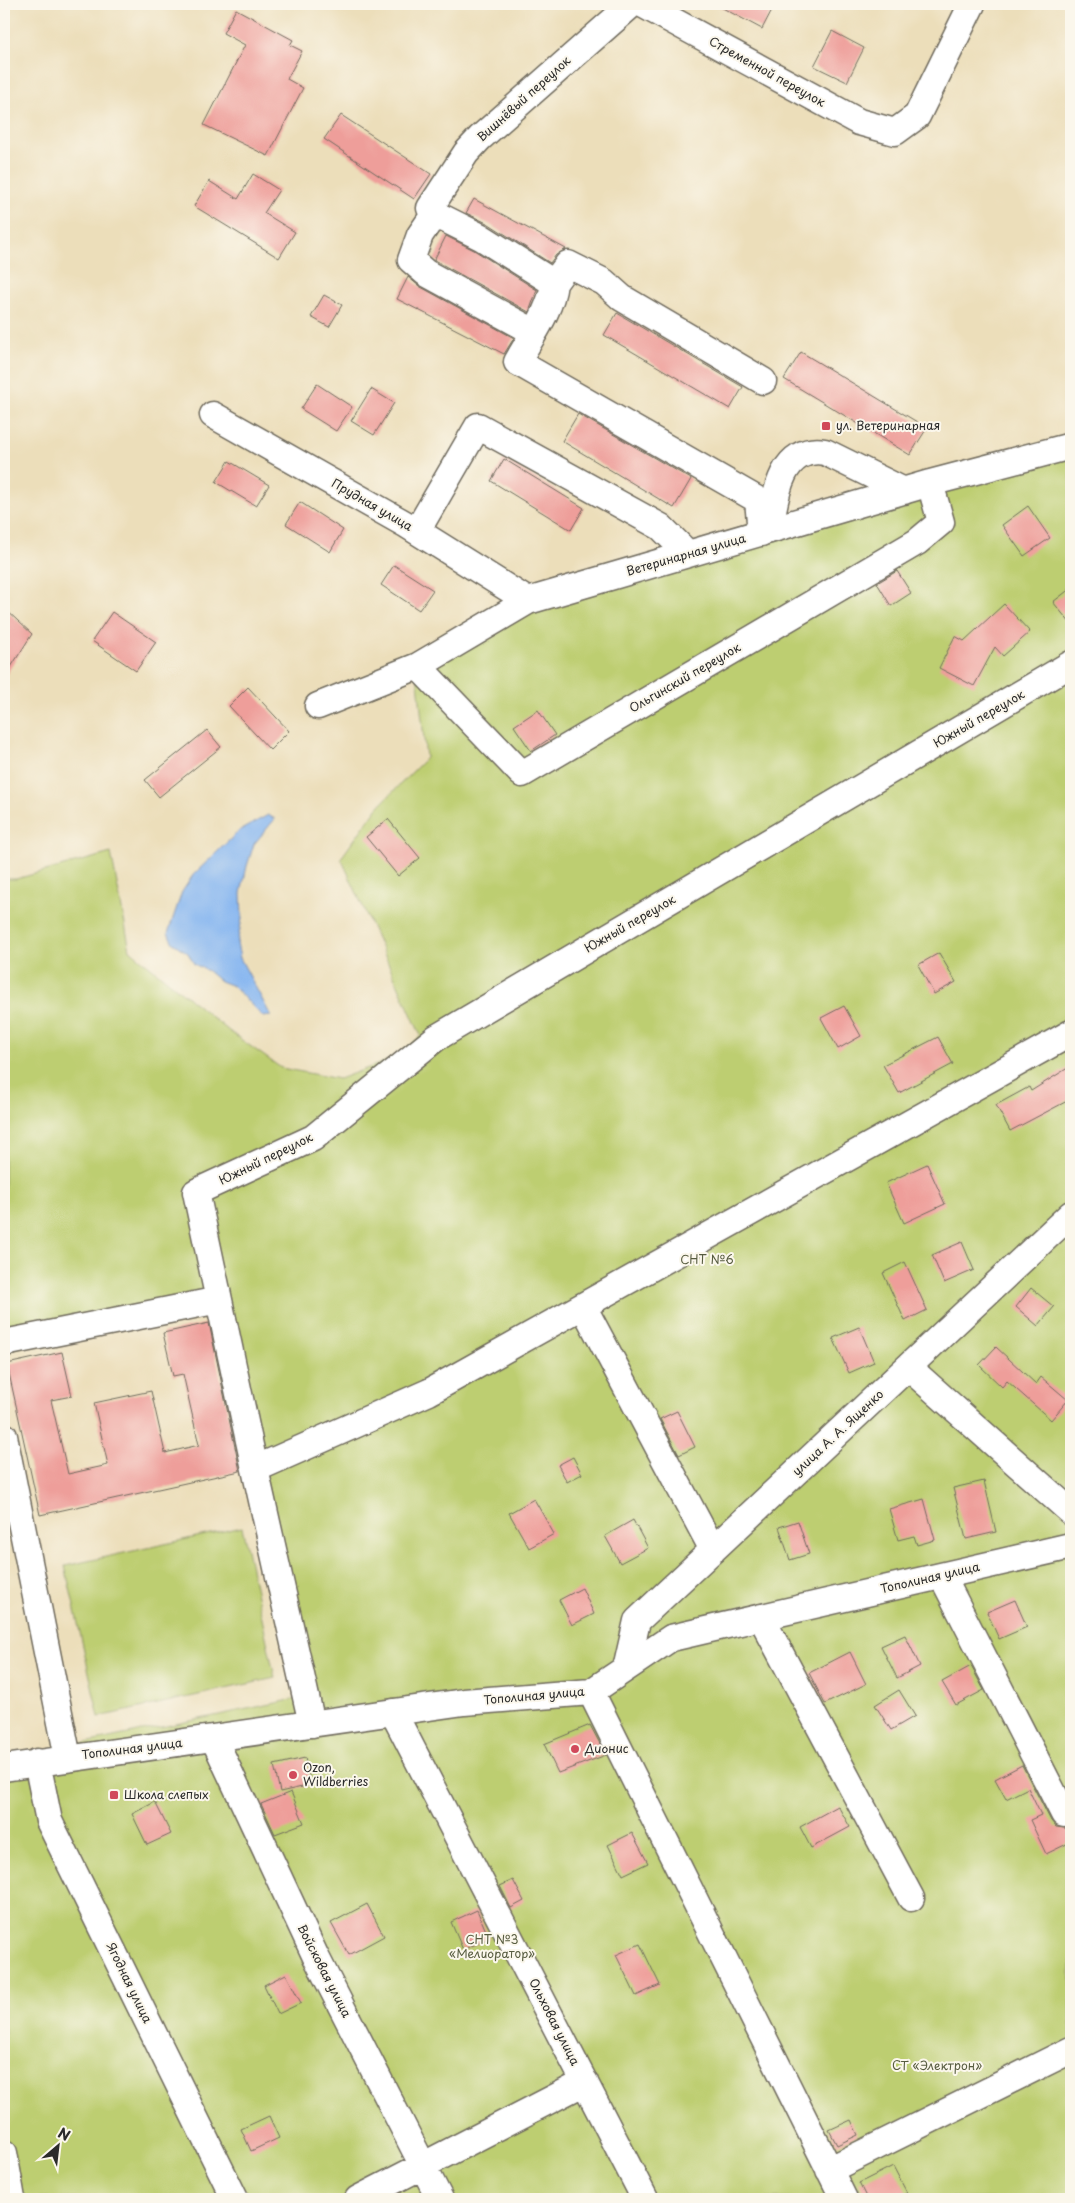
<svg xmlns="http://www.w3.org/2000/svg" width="1075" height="2203" viewBox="0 0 1075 2203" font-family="'Playpen Sans',sans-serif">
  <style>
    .green { fill: #bdce71; stroke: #747c4e }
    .water { fill: #85b5f0; stroke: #58708e }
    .building { fill: #ee9e9a }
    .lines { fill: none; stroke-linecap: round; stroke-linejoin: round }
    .minor-casing { stroke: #6f6a5d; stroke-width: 29 }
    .minor { stroke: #fff; stroke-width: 26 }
    .poi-dot { fill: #d1495b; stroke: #fbf7ec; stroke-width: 2 }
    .labels { text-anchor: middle; stroke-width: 4; stroke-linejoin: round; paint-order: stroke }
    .street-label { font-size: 12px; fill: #2b2b2b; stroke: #fbf7ec }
    .poi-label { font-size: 12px; fill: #2b2b2b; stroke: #fbf7ec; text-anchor: start }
    .park-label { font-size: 12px; fill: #575c40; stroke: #fbf7ec }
  </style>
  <rect width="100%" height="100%" fill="#fbf7ec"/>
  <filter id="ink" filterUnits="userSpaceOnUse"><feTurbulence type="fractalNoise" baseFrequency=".02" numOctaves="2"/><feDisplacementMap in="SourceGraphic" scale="10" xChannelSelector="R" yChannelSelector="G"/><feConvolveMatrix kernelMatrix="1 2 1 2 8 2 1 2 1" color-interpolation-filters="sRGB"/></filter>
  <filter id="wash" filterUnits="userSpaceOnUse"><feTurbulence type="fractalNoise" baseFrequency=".0096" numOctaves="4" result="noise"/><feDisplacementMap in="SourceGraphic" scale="20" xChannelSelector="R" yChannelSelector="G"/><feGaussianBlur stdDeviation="1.12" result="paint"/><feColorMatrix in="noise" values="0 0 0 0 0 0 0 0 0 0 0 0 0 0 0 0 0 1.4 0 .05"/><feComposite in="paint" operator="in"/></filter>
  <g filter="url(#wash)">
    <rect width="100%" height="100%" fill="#ecdeba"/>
    <path class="green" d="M 1071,444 L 1071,2199 L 4,2199 L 4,1760 L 300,1698 L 207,1297 L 4,1351 L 4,879 L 16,879 L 111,853 L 130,950 L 229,1031 L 281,1068 L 339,1079 L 392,1059 L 421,1036 L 341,858 L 378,807 L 426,758 L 417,673 L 528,596 Z
      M 242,1527 L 275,1678 L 99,1717 L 65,1566 Z"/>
    <path class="water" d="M 268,815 L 275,819 L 254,844 L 247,866 L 241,893 L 242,919 L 237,943 L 240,958 L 271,1016 L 263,1017 L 233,986 L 220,981 L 208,971 L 194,964 L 188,953 L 173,943 L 168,933 L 182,892 L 193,875 L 239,831 Z"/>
    <g id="blocks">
      <path class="building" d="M 715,4 L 775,4 L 762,29 Z
        M 236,9 L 293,40 L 290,45 L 302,51 L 287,79 L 303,88 L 268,156 L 204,125 L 245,45 L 223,33 Z
        M 832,31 L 864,48 L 847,82 L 814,66 Z
        M 341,115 L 431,174 L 414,199 L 324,139 Z
        M 253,174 L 279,190 L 264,213 L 295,232 L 279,258 L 194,206 L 209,181 L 238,199 Z
        M 474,199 L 566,249 L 556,255 L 550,263 L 489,224 L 466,213 Z
        M 446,236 L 474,250 L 537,290 L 529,312 L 434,260 Z
        M 408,277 L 419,286 L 514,338 L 504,354 L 397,299 Z
        M 324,295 L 342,305 L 329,327 L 311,317 Z
        M 617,313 L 743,387 L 730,409 L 604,335 Z
        M 801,352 L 927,428 L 910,455 L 784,379 Z
        M 317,384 L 352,407 L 336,431 L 301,409 Z
        M 371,389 L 394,403 L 374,435 L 351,421 Z
        M 578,414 L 691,479 L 674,508 L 562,441 Z
        M 504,459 L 584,508 L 571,530 L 491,481 Z
        M 229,461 L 269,485 L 256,506 L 216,482 Z
        M 300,502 L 343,530 L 330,552 L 286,524 Z
        M 1028,506 L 1050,538 L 1024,556 L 1002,525 Z
        M 394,565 L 433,590 L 419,610 L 381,585 Z
        M 897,571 L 911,593 L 891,606 L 877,583 Z
        M 1071,588 L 1071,624 L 1053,602 Z
        M 1004,604 L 1030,632 L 1003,656 L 995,647 L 974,686 L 939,668 L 955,636 L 964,641 Z
        M 4,608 L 32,634 L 4,678 Z
        M 112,612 L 156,642 L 136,671 L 92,641 Z
        M 248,687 L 289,731 L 270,750 L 229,706 Z
        M 538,710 L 555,735 L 531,751 L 514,726 Z
        M 207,730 L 221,747 L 159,797 L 145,780 Z
        M 388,819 L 420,858 L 398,876 L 366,837 Z
        M 939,953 L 956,982 L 934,994 L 918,965 Z
        M 844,1006 L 861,1036 L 838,1049 L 821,1018 Z
        M 938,1037 L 953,1064 L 899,1093 L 883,1065 Z
        M 1071,1066 L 1071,1099 L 1010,1131 L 996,1105 L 1029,1087 L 1031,1091 Z
        M 927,1164 L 945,1204 L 904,1223 L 886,1183 Z
        M 962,1242 L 974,1270 L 944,1283 L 932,1255 Z
        M 905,1262 L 927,1310 L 905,1321 L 883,1273 Z
        M 1031,1288 L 1054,1307 L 1038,1326 L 1016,1307 Z
        M 209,1323 L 240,1471 L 40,1515 L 7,1364 L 62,1352 L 72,1396 L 51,1400 L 68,1474 L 108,1465 L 94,1403 L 151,1391 L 165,1453 L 199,1445 L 183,1374 L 173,1376 L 163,1333 Z
        M 859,1327 L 874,1362 L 849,1373 L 833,1338 Z
        M 996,1347 L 1036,1384 L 1041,1377 L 1068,1400 L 1051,1420 L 1007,1381 L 1002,1387 L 979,1365 Z
        M 677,1411 L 695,1447 L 679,1455 L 660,1419 Z
        M 573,1457 L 582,1474 L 567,1482 L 558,1465 Z
        M 984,1481 L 996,1532 L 966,1539 L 953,1488 Z
        M 534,1499 L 554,1534 L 529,1548 L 509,1513 Z
        M 924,1499 L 935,1540 L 917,1545 L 914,1536 L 898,1540 L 889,1509 Z
        M 633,1520 L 648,1548 L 620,1563 L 605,1536 Z
        M 798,1521 L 809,1554 L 790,1560 L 779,1527 Z
        M 582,1588 L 594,1614 L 572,1625 L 559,1600 Z
        M 1015,1600 L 1027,1627 L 999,1639 L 987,1612 Z
        M 905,1635 L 920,1666 L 897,1678 L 881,1646 Z
        M 850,1652 L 866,1684 L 825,1704 L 809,1673 Z
        M 971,1666 L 984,1690 L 956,1705 L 942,1682 Z
        M 899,1690 L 915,1716 L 891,1730 L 875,1705 Z
        M 590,1725 L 606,1755 L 558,1773 L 544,1744 Z
        M 305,1758 L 311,1785 L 280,1792 L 274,1765 Z
        M 1022,1765 L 1051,1821 L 1056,1827 L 1068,1828 L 1071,1835 L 1071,1842 L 1046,1854 L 1030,1820 L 1041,1815 L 1028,1788 L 1006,1799 L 995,1779 Z
        M 291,1792 L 304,1823 L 275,1834 L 261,1804 Z
        M 155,1802 L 171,1834 L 147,1845 L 132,1814 Z
        M 838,1806 L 850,1827 L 811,1848 L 800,1827 Z
        M 632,1833 L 648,1863 L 623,1875 L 608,1845 Z
        M 513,1880 L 524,1901 L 511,1908 L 500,1886 Z
        M 367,1904 L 384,1936 L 349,1955 L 331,1923 Z
        M 477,1910 L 489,1938 L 463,1950 L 451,1922 Z
        M 640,1944 L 660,1985 L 636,1996 L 616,1955 Z
        M 286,1974 L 301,2003 L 278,2014 L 264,1985 Z
        M 269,2116 L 279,2138 L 251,2151 L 241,2129 Z
        M 851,2120 L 858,2135 L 837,2145 L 829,2130 Z
        M 893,2166 L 907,2193 L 894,2199 L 867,2199 L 859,2183 Z"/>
    </g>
  </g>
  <g filter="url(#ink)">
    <use href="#blocks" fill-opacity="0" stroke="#6f6a5d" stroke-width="1"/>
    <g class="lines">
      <g class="minor-casing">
        <path id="minor" d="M 642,4 L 859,122 L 895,132 L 917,116 L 972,4
          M 430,208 L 466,153 L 480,138 L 632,4
          M 554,283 L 568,264 L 604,282 L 622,298 L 763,381
          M 534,332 L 426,273 L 411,260 L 420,235 L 431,219 L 443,218 L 481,237 L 554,283 C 551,311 530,338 517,362 L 758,500 L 761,533
          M 213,415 L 407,525 L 528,601
          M 770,529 C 775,496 781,445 825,452 L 904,491
          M 417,531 L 478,426 L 661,527 L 688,554
          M 418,666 L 522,774 L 917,542 L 941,522 L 930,483
          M 318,706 L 418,666 L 528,601 L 930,483 L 1071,446
          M 583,1306 L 713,1550
          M 4,1343 L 219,1300
          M 908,1367 L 1071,1512
          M 4,1436 L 68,1758
          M 255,1469 L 429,1392 L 1071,1033
          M 942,1576 L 1064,1814
          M 761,1617 L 911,1898
          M 627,1665 L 637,1621 L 1071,1214
          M 591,1692 L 844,2199
          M 393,1712 L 645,2199
          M 312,1724 L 255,1469 L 196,1192 L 313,1138 L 436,1038 L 1071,664
          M 214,1739 L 315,1955 L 440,2199
          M 37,1762 L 49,1821 L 235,2199
          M 4,1768 L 464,1702 L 591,1692 L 671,1638 L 1071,1546
          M 4,2153 L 12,2199
          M 829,2170 L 1071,2050
          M 358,2199 L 585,2082"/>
      </g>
      <use href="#minor" class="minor"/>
    </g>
  </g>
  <g class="poi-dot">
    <rect x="821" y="421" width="10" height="10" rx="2.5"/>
    <circle cx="575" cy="1749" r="5"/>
    <circle cx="293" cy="1775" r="5"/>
    <rect x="109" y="1790" width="10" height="10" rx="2.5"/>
  </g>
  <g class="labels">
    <g class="street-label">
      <text transform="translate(767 72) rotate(29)" y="4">Стременной переулок</text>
      <text transform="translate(524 99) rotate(-42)" y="4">Вишнёвый переулок</text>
      <text transform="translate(372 505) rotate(30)" y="4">Прудная улица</text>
      <text transform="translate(686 555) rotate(-16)" y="4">Ветеринарная улица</text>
      <text transform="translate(685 678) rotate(-30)" y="4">Ольгинский переулок</text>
      <text transform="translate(979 719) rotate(-30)" y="4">Южный переулок</text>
      <text transform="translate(630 924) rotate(-30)" y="4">Южный переулок</text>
      <text transform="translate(266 1159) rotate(-26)" y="4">Южный переулок</text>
      <text transform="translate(838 1433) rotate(-43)" y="4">улица А. А. Ященко</text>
      <text transform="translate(930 1578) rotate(-13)" y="4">Тополиная улица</text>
      <text transform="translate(534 1696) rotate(-5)" y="4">Тополиная улица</text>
      <text transform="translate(132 1749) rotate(-7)" y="4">Тополиная улица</text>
      <text transform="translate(324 1971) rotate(63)" y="4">Войсковая улица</text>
      <text transform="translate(129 1983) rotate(64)" y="4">Ягодная улица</text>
      <text transform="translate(554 2022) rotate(63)" y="4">Ольховая улица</text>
    </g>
    <g class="poi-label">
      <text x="836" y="430">ул. Ветеринарная</text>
      <text x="585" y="1753">Дионис</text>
      <text x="303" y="1772">Ozon,<tspan x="303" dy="14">Wildberries</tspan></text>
      <text x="124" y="1799">Школа слепых</text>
    </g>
    <g class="park-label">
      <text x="707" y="1264">СНТ №6</text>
      <text x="492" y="1944">СНТ №3<tspan x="492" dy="14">«Мелиоратор»</tspan></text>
      <text x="937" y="2070">СТ «Электрон»</text>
    </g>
  </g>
  <rect width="1075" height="2203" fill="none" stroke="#fbf7ec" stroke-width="20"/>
  <g transform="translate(58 2146) rotate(28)" stroke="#fbf7ec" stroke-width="4" paint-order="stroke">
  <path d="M0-4L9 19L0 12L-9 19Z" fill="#2b2b2b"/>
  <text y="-8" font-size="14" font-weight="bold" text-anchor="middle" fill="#2b2b2b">N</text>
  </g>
</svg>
